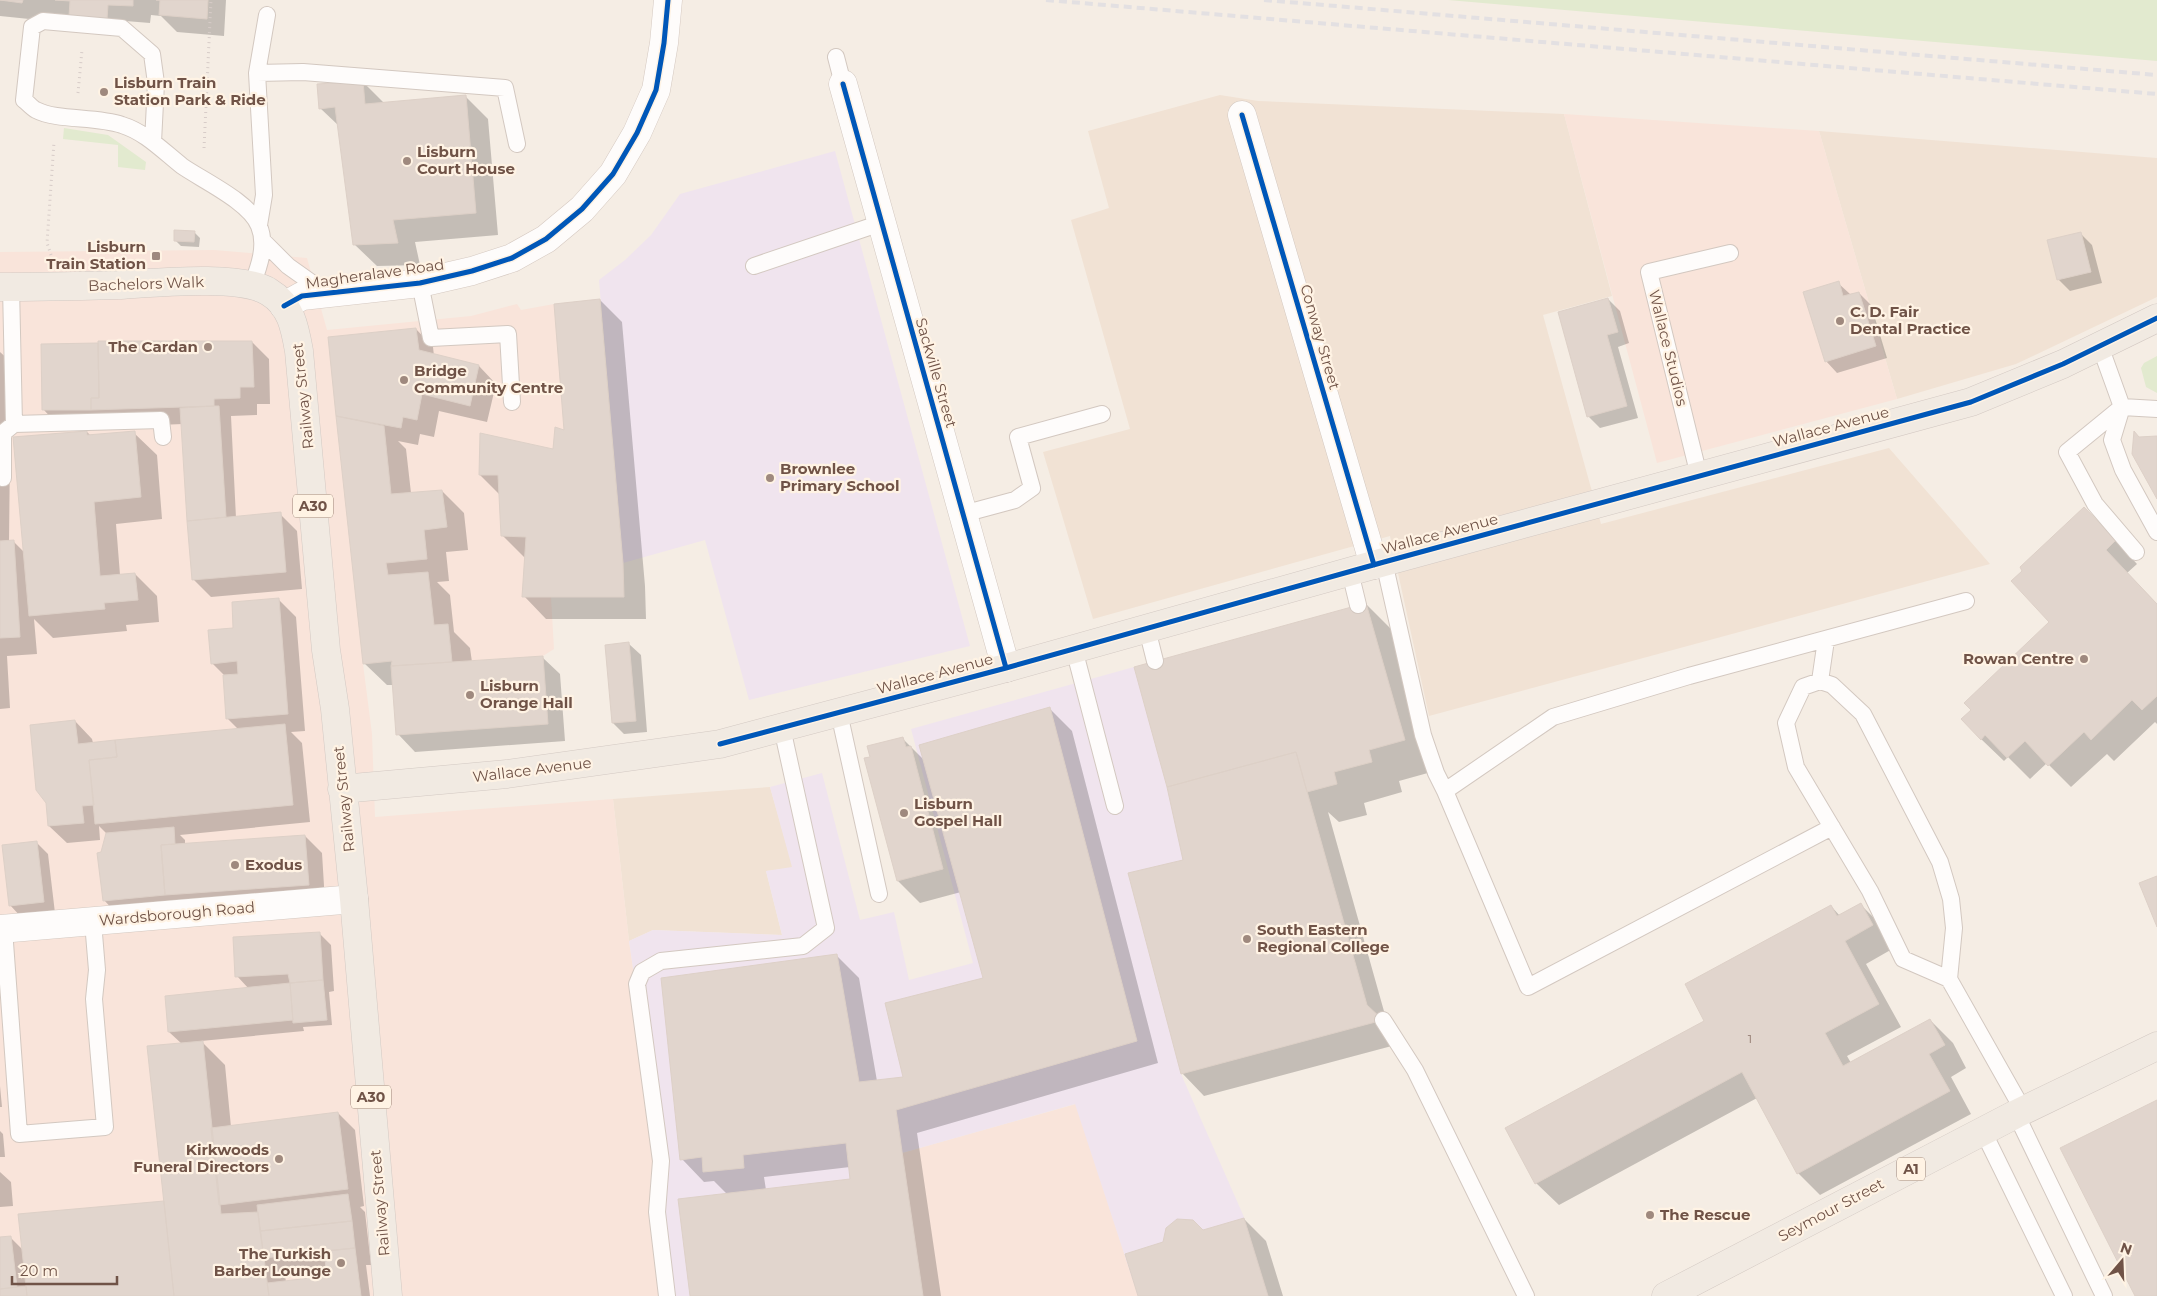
<svg xmlns="http://www.w3.org/2000/svg" width="2157" height="1296" viewBox="0 0 2157 1296" font-family="Montserrat,sans-serif">
  <style>
    .residential { fill: #f1e2d4 }
    .commercial { fill: #f9e4da }
    .education { fill: #f0e4ee }
    .green { fill: #e2eacf }
    .shadow { fill: #0003; fill-rule: evenodd }
    .building { fill: #e1d5cd; stroke: #ddd0c7 }
    .lines { fill: none; stroke-linecap: round; stroke-linejoin: round }
    .lane-casing { stroke: #d3c8c0; stroke-width: 18 }
    .street-casing { stroke: #d3c8c0; stroke-width: 29 }
    .secondary-casing { stroke: #d5c9c1; stroke-width: 29 }
    .primary-casing { stroke: #d3c9c3; stroke-width: 29 }
    .path { stroke: #d7ccc8; stroke-width: 3; stroke-dasharray: 1 4; stroke-linecap: butt }
    .lane { stroke: #fefcfb; stroke-width: 16 }
    .street { stroke: #fefcfb; stroke-width: 28 }
    .secondary { stroke: #fefcfb; stroke-width: 28 }
    .primary { stroke: #f1eae2; stroke-width: 28 }
    .rail { stroke: #e3e0e2; stroke-width: 4; stroke-dasharray: 8 5; stroke-linecap: butt }
    .cycleway-casing { stroke: #fff3e4; stroke-width: 8 }
    .cycleway { stroke: #0057b8; stroke-width: 5 }
    .poi-dot { fill: #9f897e; stroke: #fff3e4; stroke-width: 2 }
    .labels { text-anchor: middle; stroke-width: 4.5; stroke-linejoin: round; paint-order: stroke }
    .number-label { font-size: 12px; fill: #8e766b }
    .shield { fill: #fff3e4; stroke: #9b8376; stroke-width: 1 }
    .shield-label { font-size: 14px; font-weight: bold; fill: #705347 }
    .poi-label { font-size: 15px; font-weight: bold; fill: #705347; stroke: #fff3e4; text-anchor: start }
    .street-label { font-size: 15px; fill: #705347; stroke: #fff3e4 }
  </style>
  <rect width="100%" height="100%" fill="#f5ede4"/>
  <path class="residential" d="M 1220,95 L 1258,101 L 1564,114 L 1612,296 L 1543,315 L 1601,524 L 1889,448 L 1990,564 L 1429,716 L 1390,536 L 1093,619 L 1043,452 L 1130,429 L 1071,220 L 1109,208 L 1088,131 Z
    M 1819,131 L 2157,158 L 2157,297 L 2016,364 L 1897,399 Z
    M 770,787 L 793,868 L 766,871 L 782,935 L 653,930 L 629,941 L 613,799 Z"/>
  <path class="commercial" d="M 1564,114 L 1819,131 L 1897,399 L 1657,463 Z
    M 214,250 L 307,258 L 327,330 L 471,316 L 517,304 L 521,310 L 554,304 L 600,299 L 623,563 L 624,597 L 551,597 L 554,649 L 543,656 L 391,666 L 392,661 L 363,664 L 372,734 L 375,817 L 613,799 L 629,941 L 656,1126 L 663,1296 L 0,1296 L 0,252 Z
    M 1076,1104 L 1138,1296 L 923,1296 L 902,1153 Z"/>
  <path class="education" d="M 835,151 L 970,646 L 749,700 L 705,540 L 623,563 L 599,280 L 625,260 L 651,235 L 680,194 Z
    M 1134,667 L 1167,787 L 1183,860 L 1128,873 L 1181,1074 L 1244,1217 L 1268,1296 L 1138,1296 L 1075,1104 L 902,1153 L 923,1296 L 663,1296 L 656,1126 L 629,941 L 653,930 L 782,935 L 766,871 L 792,867 L 770,787 L 822,773 L 860,920 L 894,912 L 909,980 L 973,963 L 911,729 Z"/>
  <path class="green" d="M 1448,0 L 2157,0 L 2157,61 Z
    M 64,128 L 108,135 L 146,162 L 145,170 L 118,167 L 118,145 L 63,139 Z
    M 2157,356 L 2157,393 L 2146,387 L 2141,368 L 2144,363 Z"/>
  <path class="shadow" d="M 0,0 L 226,0 L 224,36 L 177,32 L 161,16 L 151,15 L 150,23 L 40,14 L 39,20 L 0,16 Z
    M 363,82 L 384,103 L 466,97 L 488,119 L 498,235 L 415,242 L 420,265 L 377,266 L 354,244 L 339,126 L 320,108 Z
    M 194,232 L 200,238 L 199,247 L 181,246 L 176,241 Z
    M 2081,234 L 2092,245 L 2102,283 L 2070,291 L 2058,279 Z
    M 1838,283 L 1850,294 L 1859,293 L 1871,305 L 1887,358 L 1837,373 L 1826,361 Z
    M 1608,299 L 1620,311 L 1629,343 L 1618,347 L 1638,418 L 1600,428 L 1588,416 Z
    M 600,300 L 622,322 L 645,586 L 646,619 L 546,619 L 524,596 L 525,558 L 502,535 L 500,495 L 480,475 L 554,450 L 566,432 Z
    M 416,329 L 433,347 L 434,356 L 479,366 L 496,384 L 487,422 L 439,411 L 434,437 L 420,434 L 418,445 L 398,441 L 406,449 L 411,493 L 442,491 L 464,513 L 468,550 L 446,552 L 449,581 L 437,582 L 450,595 L 454,632 L 470,648 L 472,662 L 542,657 L 560,674 L 565,741 L 415,752 L 398,734 L 394,685 L 387,685 L 364,663 L 330,338 Z
    M 252,342 L 269,359 L 270,404 L 257,404 L 257,415 L 231,416 L 236,518 L 280,514 L 297,531 L 302,589 L 211,597 L 193,579 L 183,424 L 110,427 L 55,422 L 44,410 L 98,344 L 100,346 Z
    M 0,352 L 11,362 L 9,542 L 14,542 L 25,553 L 87,432 L 91,436 L 134,433 L 157,455 L 162,519 L 116,524 L 120,575 L 135,574 L 157,596 L 159,622 L 126,625 L 127,631 L 53,638 L 34,619 L 37,654 L 7,656 L 10,708 L 0,709 Z
    M 2107,531 L 2137,564 L 2127,573 L 2157,604 L 2157,724 L 2155,722 L 2114,761 L 2107,754 L 2071,787 L 2047,763 L 2030,779 L 2008,757 L 2004,761 L 1981,739 Z
    M 279,600 L 296,617 L 305,731 L 291,732 L 302,743 L 310,822 L 180,835 L 185,840 L 185,844 L 305,836 L 322,853 L 325,902 L 115,912 L 104,900 L 102,853 L 107,834 L 99,826 L 100,840 L 67,843 L 49,826 L 75,721 L 92,739 L 93,743 L 239,730 L 227,718 L 224,675 L 212,663 L 235,629 Z
    M 1366,604 L 1397,635 L 1435,771 L 1399,781 L 1402,792 L 1364,803 L 1367,815 L 1339,822 L 1328,812 L 1389,1029 L 1403,1043 L 1204,1096 L 1182,1073 L 1185,861 Z
    M 629,644 L 641,655 L 647,732 L 624,734 L 613,723 Z
    M 1050,709 L 1072,731 L 1158,1063 L 917,1133 L 941,1296 L 691,1296 L 728,1195 L 714,1181 L 704,1182 L 682,1159 L 836,955 L 859,978 L 877,1081 L 905,1078 L 985,978 L 961,892 L 920,903 L 898,881 L 871,758 L 902,738 L 925,761 ZM 850,1167 L 851,1180 L 766,1190 L 764,1177 Z
    M 37,843 L 48,854 L 55,913 L 21,917 L 10,905 Z
    M 1861,905 L 1883,927 L 1894,948 L 1866,964 L 1901,1027 L 1847,1056 L 1851,1063 L 1930,1020 L 1953,1043 L 1966,1068 L 1951,1077 L 1971,1114 L 1820,1195 L 1798,1173 L 1757,1098 L 1559,1205 L 1536,1183 L 1831,906 L 1840,916 Z
    M 319,933 L 331,945 L 334,991 L 329,992 L 332,1025 L 303,1027 L 304,1031 L 201,1041 L 225,1065 L 231,1127 L 338,1113 L 355,1130 L 364,1206 L 360,1207 L 365,1212 L 371,1265 L 366,1265 L 370,1296 L 0,1296 L 0,1239 L 10,1237 L 24,1251 L 165,1202 L 182,1044 L 169,1032 L 249,989 L 237,976 ZM 325,1250 L 325,1252 L 283,1257 L 283,1255 ZM 327,1270 L 328,1277 L 286,1282 L 285,1275 Z
    M 0,1086 L 2,1107 L 0,1107 Z
    M 0,1131 L 3,1134 L 5,1157 L 0,1157 Z
    M 0,1172 L 11,1182 L 13,1206 L 0,1207 Z
    M 1244,1219 L 1266,1241 L 1283,1296 L 1139,1296 L 1203,1231 Z"/>
  <path class="building" d="M 0,0 L 23,0 L 22,3 Z
    M 55,0 L 133,0 L 133,6 L 108,5 L 107,19 L 69,16 L 70,1 Z
    M 156,0 L 208,0 L 207,19 L 159,15 L 160,0 Z
    M 363,81 L 365,104 L 466,95 L 476,213 L 393,220 L 398,243 L 353,245 L 335,107 L 319,109 L 317,84 Z
    M 174,230 L 195,231 L 194,242 L 174,241 Z
    M 2081,232 L 2091,272 L 2057,280 L 2047,240 Z
    M 1839,281 L 1843,296 L 1859,292 L 1876,346 L 1825,362 L 1803,292 Z
    M 1608,298 L 1618,332 L 1607,335 L 1627,406 L 1587,417 L 1558,312 Z
    M 600,299 L 623,563 L 624,597 L 522,597 L 526,537 L 501,536 L 498,475 L 479,475 L 480,433 L 553,449 L 555,427 L 564,430 L 554,304 Z
    M 416,328 L 419,350 L 479,365 L 470,406 L 422,394 L 417,420 L 403,417 L 401,428 L 336,416 L 328,337 Z
    M 98,341 L 252,341 L 254,387 L 240,387 L 240,398 L 214,399 L 214,406 L 91,410 L 91,398 L 99,398 Z
    M 98,343 L 99,398 L 91,398 L 91,410 L 42,410 L 41,344 Z
    M 214,406 L 219,406 L 226,517 L 187,521 L 180,408 Z
    M 336,416 L 384,426 L 391,494 L 442,490 L 447,527 L 424,530 L 427,559 L 386,563 L 388,575 L 428,572 L 434,625 L 448,624 L 452,662 L 391,666 L 392,661 L 363,664 Z
    M 87,431 L 87,435 L 135,431 L 141,497 L 94,502 L 100,576 L 135,573 L 138,600 L 104,603 L 105,609 L 29,616 L 13,437 Z
    M 2134,431 L 2139,437 L 2157,436 L 2157,499 L 2132,454 Z
    M 2084,507 L 2116,540 L 2106,550 L 2157,604 L 2157,696 L 2142,710 L 2132,700 L 2091,740 L 2084,732 L 2048,766 L 2025,741 L 2007,758 L 1985,735 L 1981,740 L 1961,719 L 1971,710 L 1964,703 L 2049,622 L 2011,581 L 2022,571 L 2020,567 Z
    M 281,512 L 286,572 L 192,580 L 187,521 Z
    M 14,540 L 20,637 L 0,638 L 0,541 Z
    M 279,598 L 288,714 L 226,719 L 223,675 L 238,674 L 237,661 L 211,664 L 208,630 L 233,628 L 232,602 Z
    M 1366,603 L 1405,740 L 1369,750 L 1372,762 L 1334,772 L 1337,784 L 1307,792 L 1296,752 L 1167,787 L 1134,667 Z
    M 629,642 L 636,721 L 612,723 L 605,645 Z
    M 543,656 L 548,724 L 396,735 L 391,666 Z
    M 1050,707 L 1137,1041 L 896,1110 L 923,1296 L 690,1296 L 678,1199 L 850,1179 L 846,1143 L 743,1155 L 744,1168 L 703,1172 L 702,1157 L 680,1160 L 661,978 L 837,954 L 859,1082 L 903,1077 L 885,1003 L 983,978 L 919,745 Z
    M 75,720 L 78,744 L 115,740 L 117,757 L 89,760 L 94,805 L 82,806 L 84,823 L 48,826 L 46,803 L 36,790 L 30,725 Z
    M 285,724 L 293,805 L 95,824 L 89,760 L 117,757 L 115,740 Z
    M 903,737 L 906,747 L 911,746 L 943,869 L 897,881 L 864,758 L 870,757 L 867,746 Z
    M 1296,752 L 1367,1005 L 1383,1020 L 1181,1074 L 1128,873 L 1183,860 L 1167,787 Z
    M 174,827 L 175,844 L 161,845 L 165,895 L 103,901 L 97,853 L 101,852 L 106,833 Z
    M 305,835 L 309,885 L 165,895 L 161,845 Z
    M 37,841 L 44,902 L 9,906 L 2,845 Z
    M 2157,876 L 2157,927 L 2139,883 Z
    M 1861,903 L 1873,925 L 1845,941 L 1879,1004 L 1825,1033 L 1843,1066 L 1930,1019 L 1945,1045 L 1929,1054 L 1950,1091 L 1797,1174 L 1742,1072 L 1535,1184 L 1505,1128 L 1704,1021 L 1685,984 L 1831,905 L 1837,916 Z
    M 320,932 L 323,980 L 290,983 L 288,974 L 235,977 L 233,937 Z
    M 323,980 L 327,1020 L 293,1023 L 290,983 Z
    M 290,983 L 293,1020 L 168,1032 L 165,996 Z
    M 203,1041 L 221,1214 L 258,1212 L 269,1296 L 174,1296 L 147,1046 Z
    M 2157,1100 L 2157,1296 L 2135,1296 L 2060,1148 Z
    M 338,1112 L 348,1189 L 219,1205 L 211,1128 Z
    M 348,1194 L 352,1221 L 260,1231 L 257,1205 Z
    M 164,1201 L 174,1296 L 27,1296 L 18,1214 Z
    M 1244,1218 L 1268,1296 L 1138,1296 L 1125,1254 L 1163,1242 L 1166,1228 L 1177,1219 L 1193,1220 L 1203,1230 Z
    M 352,1221 L 355,1248 L 264,1258 L 260,1231 Z
    M 11,1236 L 17,1287 L 0,1289 L 0,1237 Z
    M 355,1248 L 361,1296 L 269,1296 L 267,1283 L 327,1276 L 324,1251 Z
    M 26,1286 L 27,1296 L 0,1296 L 0,1289 Z"/>
  <g class="lines">
    <g class="lane-casing">
      <path id="lane" d="M 836,57 L 843,84
        M 257,73 L 303,72 L 505,88 L 517,144
        M 153,142 L 156,83 L 152,54 L 122,28 L 43,21 L 32,27 L 24,100 C 28,103 32,108 36,110 C 57,121 96,116 122,125 C 145,132 163,151 182,166 C 202,180 250,202 259,226 C 267,245 259,267 252,285
        M 259,225 L 264,195 L 257,73 L 267,15
        M 262,240 L 288,266 L 326,293
        M 754,266 L 881,223
        M 420,283 L 431,338 L 508,334 L 512,402
        M 2100,346 L 2122,407 L 2157,409
        M 2122,407 L 2067,452 L 2095,504 L 2136,552
        M 2122,407 L 2112,440 L 2123,470 L 2157,532
        M 14,424 L 161,420 L 163,437
        M 1699,476 L 1649,272 L 1730,253
        M 3,478 L 3,433 L 14,424 L 11,287
        M 963,514 L 1015,500 L 1032,488 L 1018,437 L 1102,414
        M 1384,562 L 1423,735 L 1436,773 L 1445,791 L 1553,717 L 1689,676 L 1966,601
        M 1350,572 L 1358,605
        M 1147,629 L 1155,661
        M 1074,649 L 1115,806
        M 1820,681 L 1832,685 L 1863,714 L 1940,862 L 1951,899 L 1954,928 L 1949,979 L 1903,959 L 1870,891 L 1796,767 L 1786,723 L 1803,687 Z
        M 1820,681 L 1826,640
        M 839,713 L 879,894
        M 1445,791 L 1528,987 L 1832,827
        M 4,929 L 19,1134 L 105,1127 L 94,999 L 97,970 L 93,922
        M 1949,979 L 2023,1110
        M 1383,1020 L 1415,1070 L 1526,1296
        M 2016,1114 L 2104,1296
        M 1983,1131 L 2064,1296
        M 667,1296 L 657,1212 L 661,1161 L 637,984 L 642,972 L 661,961 L 803,946 L 826,928 L 782,728"/>
    </g>
    <g class="street-casing">
      <path id="street" d="M 843,84 L 1006,668
        M 1242,115 L 1374,565
        M 0,929 L 354,899"/>
    </g>
    <g class="secondary-casing">
      <path id="secondary" d="M 284,306 L 302,296 L 420,283 L 472,271 L 512,258 L 546,239 L 582,209 L 613,174 L 637,133 L 656,90 L 664,43 L 668,0"/>
    </g>
    <g class="primary-casing">
      <path id="primary" d="M 0,287 C 39,287 79,286 118,285 C 153,283 241,274 269,292 C 291,305 295,328 299,351 L 326,650 L 335,709 L 354,899 L 388,1296
        M 342,789 L 507,774 L 720,744 L 1006,668 L 1384,562 L 1971,402 L 2063,364 L 2157,318
        M 1666,1296 L 2016,1114 L 2157,1046"/>
    </g>
    <path class="path" d="M 78,93 L 82,50
      M 204,148 L 211,0
      M 51,255 L 47,243 L 54,142"/>
    <use href="#lane" class="lane"/>
    <use href="#street" class="street"/>
    <use href="#secondary" class="secondary"/>
    <use href="#primary" class="primary"/>
    <path class="rail" d="M 1046,0 L 2157,94
      M 1264,0 L 2157,75"/>
    <g class="cycleway-casing">
      <path id="cycleway" d="M 843,84 L 1006,668
        M 1242,115 L 1374,565
        M 284,306 L 302,296 L 420,283 L 472,271 L 512,258 L 546,239 L 582,209 L 613,174 L 637,133 L 656,90 L 664,43 L 668,0
        M 720,744 L 1006,668 L 1384,562 L 1971,402 L 2063,364 L 2157,318"/>
    </g>
    <use href="#cycleway" class="cycleway"/>
  </g>
  <g class="poi-dot">
    <circle cx="104" cy="92" r="5"/>
    <circle cx="407" cy="161" r="5"/>
    <rect x="151" y="251" width="10" height="10" rx="2.5"/>
    <circle cx="1840" cy="321" r="5"/>
    <circle cx="208" cy="347" r="5"/>
    <circle cx="404" cy="380" r="5"/>
    <circle cx="770" cy="478" r="5"/>
    <circle cx="2084" cy="659" r="5"/>
    <circle cx="470" cy="695" r="5"/>
    <circle cx="904" cy="813" r="5"/>
    <circle cx="235" cy="865" r="5"/>
    <circle cx="1247" cy="939" r="5"/>
    <circle cx="279" cy="1159" r="5"/>
    <circle cx="1650" cy="1215" r="5"/>
    <circle cx="341" cy="1263" r="5"/>
  </g>
  <g class="labels">
    <g class="number-label">
      <text x="1750" y="1043">1</text>
    </g>
    <g class="shield">
      <rect x="293" y="494.5" width="40" height="23" rx="4"/>
      <rect x="351" y="1085.5" width="40" height="23" rx="4"/>
      <rect x="1897" y="1157.5" width="28" height="23" rx="4"/>
    </g>
    <g class="shield-label">
      <text x="313" y="511">A30</text>
      <text x="371" y="1102">A30</text>
      <text x="1911" y="1174">A1</text>
    </g>
    <g class="poi-label">
      <text x="114" y="88">Lisburn Train<tspan x="114" dy="17">Station Park &amp; Ride</tspan></text>
      <text x="417" y="157">Lisburn<tspan x="417" dy="17">Court House</tspan></text>
      <text x="146" y="252" text-anchor="end">Lisburn<tspan x="146" dy="17">Train Station</tspan></text>
      <text x="1850" y="317">C. D. Fair<tspan x="1850" dy="17">Dental Practice</tspan></text>
      <text x="198" y="352" text-anchor="end">The Cardan</text>
      <text x="414" y="376">Bridge<tspan x="414" dy="17">Community Centre</tspan></text>
      <text x="780" y="474">Brownlee<tspan x="780" dy="17">Primary School</tspan></text>
      <text x="2074" y="664" text-anchor="end">Rowan Centre</text>
      <text x="480" y="691">Lisburn<tspan x="480" dy="17">Orange Hall</tspan></text>
      <text x="914" y="809">Lisburn<tspan x="914" dy="17">Gospel Hall</tspan></text>
      <text x="245" y="870">Exodus</text>
      <text x="1257" y="935">South Eastern<tspan x="1257" dy="17">Regional College</tspan></text>
      <text x="269" y="1155" text-anchor="end">Kirkwoods<tspan x="269" dy="17">Funeral Directors</tspan></text>
      <text x="1660" y="1220">The Rescue</text>
      <text x="331" y="1259" text-anchor="end">The Turkish<tspan x="331" dy="17">Barber Lounge</tspan></text>
    </g>
    <g class="street-label">
      <text transform="translate(375 274) rotate(-8)" y="5">Magheralave Road</text>
      <text transform="translate(146 284) rotate(-2)" y="5">Bachelors Walk</text>
      <text transform="translate(1320 337) rotate(74)" y="5">Conway Street</text>
      <text transform="translate(1668 348) rotate(76)" y="5">Wallace Studios</text>
      <text transform="translate(936 373) rotate(74)" y="5">Sackville Street</text>
      <text transform="translate(303 396) rotate(-96)" y="5">Railway Street</text>
      <text transform="translate(1831 427) rotate(-15)" y="5">Wallace Avenue</text>
      <text transform="translate(1440 534) rotate(-15)" y="5">Wallace Avenue</text>
      <text transform="translate(935 674) rotate(-15)" y="5">Wallace Avenue</text>
      <text transform="translate(532 770) rotate(-7)" y="5">Wallace Avenue</text>
      <text transform="translate(344 799) rotate(-96)" y="5">Railway Street</text>
      <text transform="translate(177 914) rotate(-5)" y="5">Wardsborough Road</text>
      <text transform="translate(380 1203) rotate(-95)" y="5">Railway Street</text>
      <text transform="translate(1831 1210) rotate(-28)" y="5">Seymour Street</text>
    </g>
  </g>
  <g transform="translate(2122 1261) rotate(19)" stroke="#fff3e4" stroke-width="4" paint-order="stroke">
  <path d="M0-4L9 19L0 12L-9 19Z" fill="#705347"/>
  <text y="-8" font-size="14" font-weight="bold" text-anchor="middle" fill="#705347">N</text>
  </g>
  <path d="M12 1276v8h105v-8" fill="none" stroke="#705347" stroke-width="2.5"/>
  <text x="20" y="1276" font-size="15" fill="#705347" stroke="#fff3e4" stroke-width="4" paint-order="stroke">20 m</text>
</svg>
